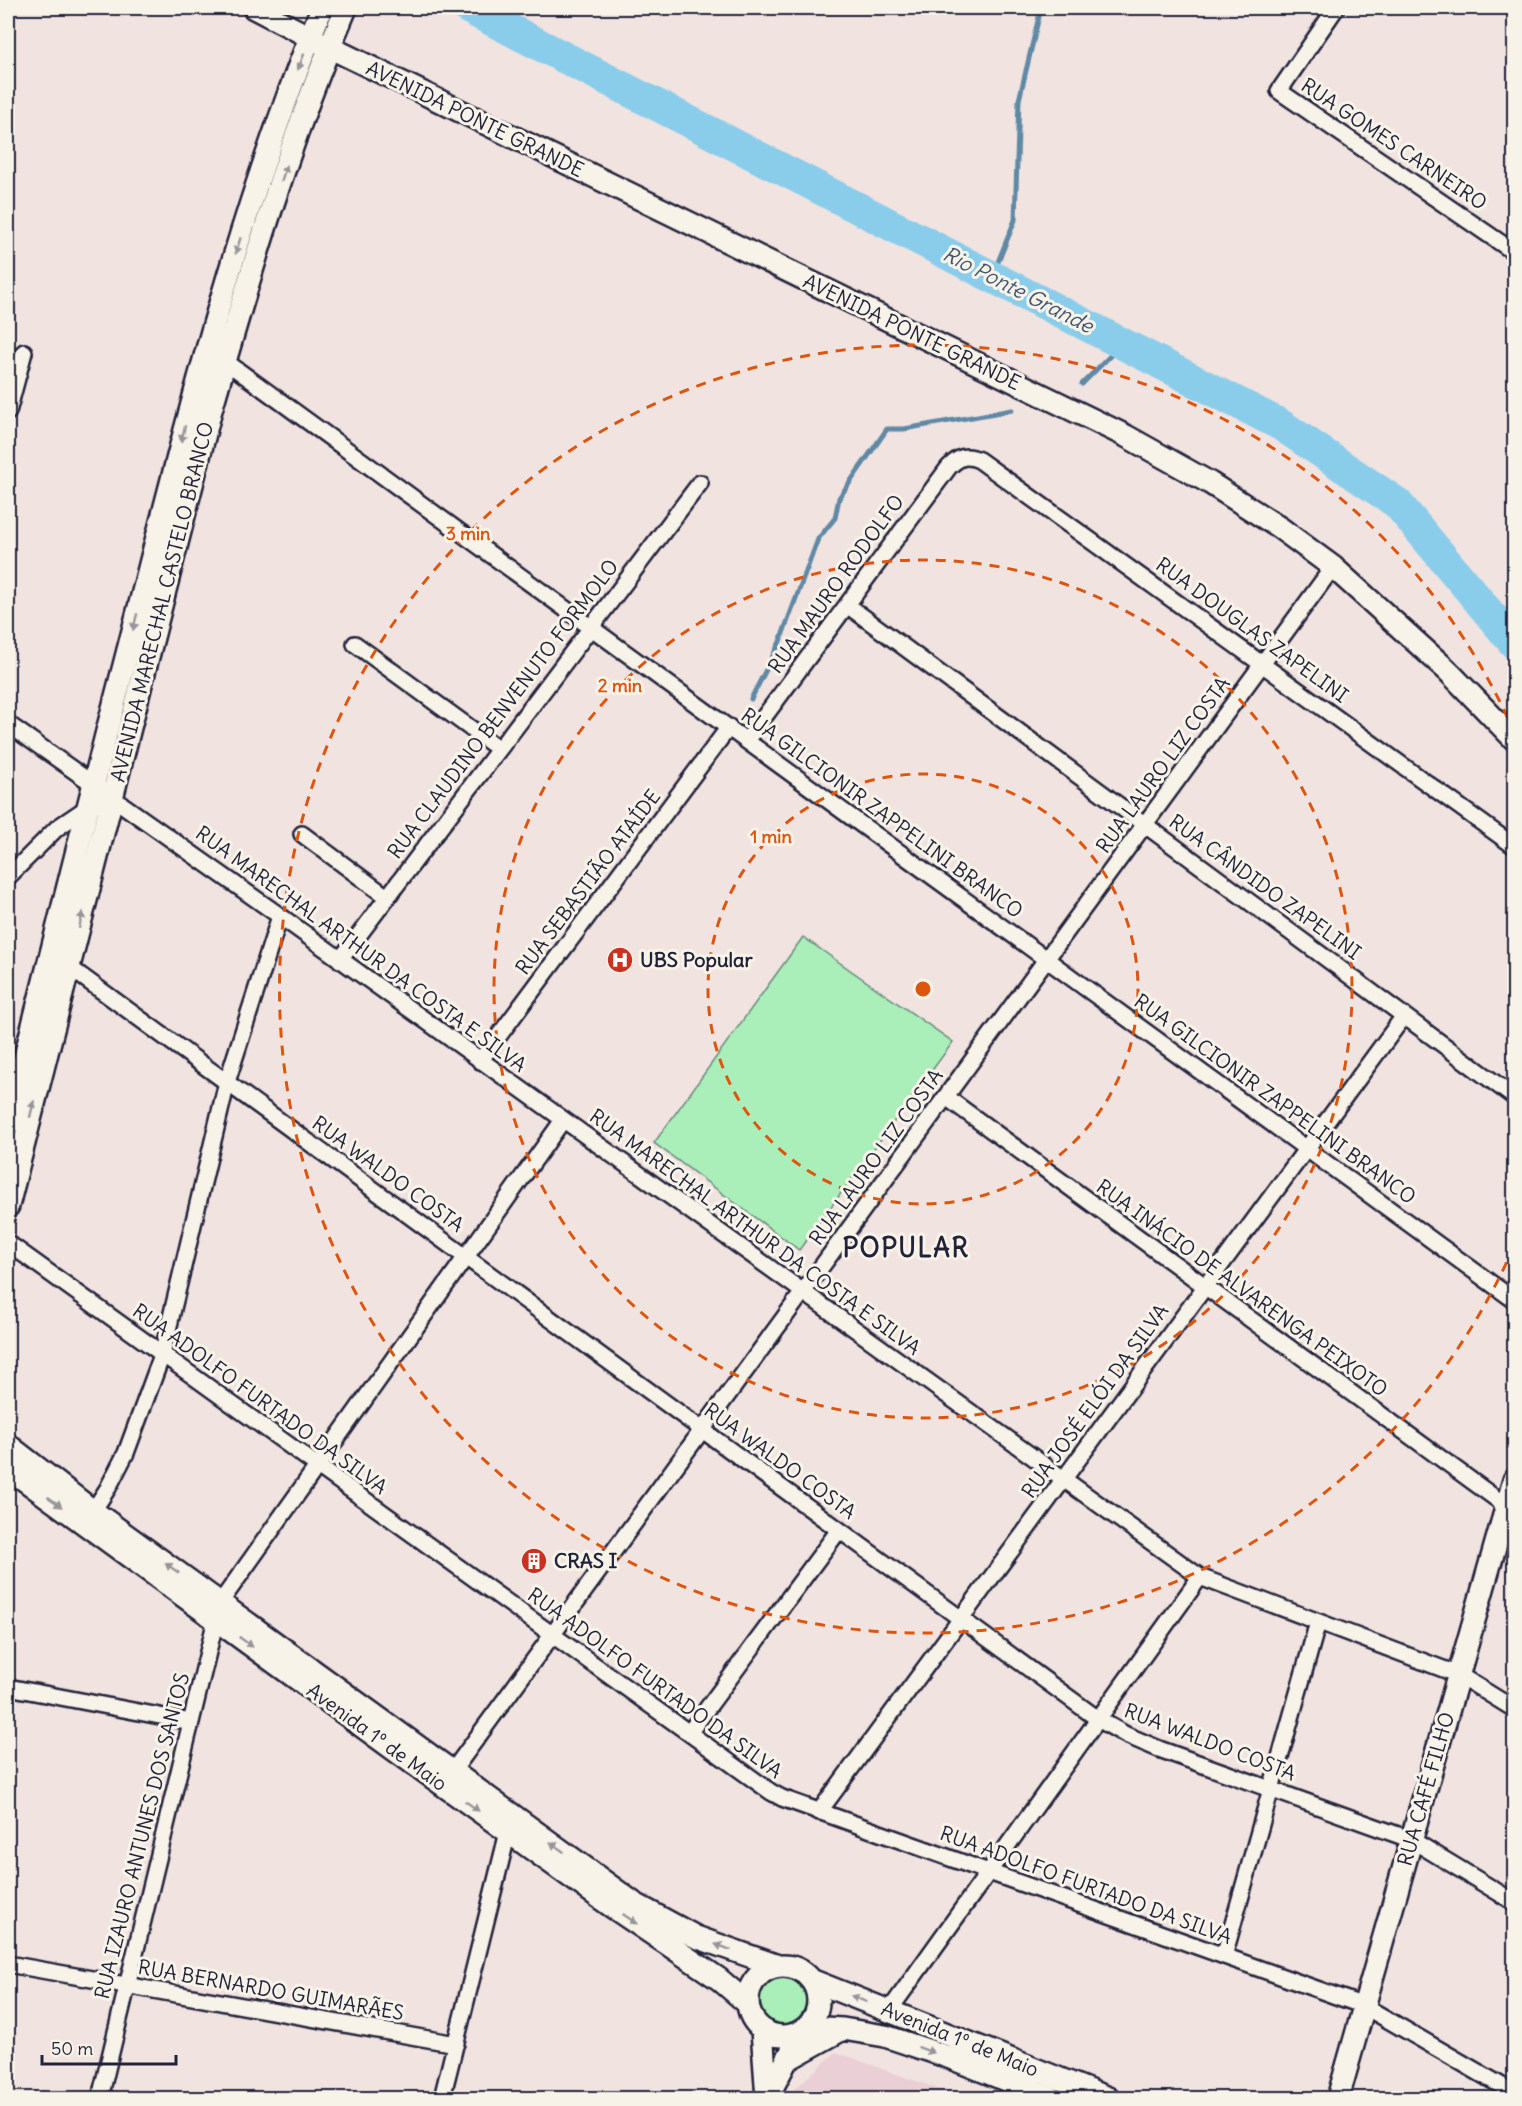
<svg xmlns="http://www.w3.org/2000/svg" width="1522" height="2106" viewBox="0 0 1522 2106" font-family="Delius,sans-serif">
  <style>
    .built { fill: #ead0d6 }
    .green { fill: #aaeeb9; stroke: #66887a; stroke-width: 1.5 }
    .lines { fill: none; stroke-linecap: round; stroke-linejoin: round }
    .stream { stroke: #6089a5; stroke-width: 5 }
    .river { stroke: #8acdeb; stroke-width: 32 }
    .street-casing { stroke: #22223b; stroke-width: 20 }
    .secondary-casing { stroke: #22223b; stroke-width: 26 }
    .street { stroke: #f7f3e8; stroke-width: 15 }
    .secondary { stroke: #f7f3e8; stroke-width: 21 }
    .oneway { fill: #97959a }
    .ring { fill: none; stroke: #de560e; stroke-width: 3; stroke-dasharray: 10 8 }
    .labels { text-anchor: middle; stroke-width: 6; stroke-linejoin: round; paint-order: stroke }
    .street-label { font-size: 20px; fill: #22223b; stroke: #f7f3e8 }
    .poi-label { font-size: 20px; font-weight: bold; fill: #22223b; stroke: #f7f3e8; text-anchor: start }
    .water-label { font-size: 21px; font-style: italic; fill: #415570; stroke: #f7f3e8 }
    .district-label { font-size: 26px; font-weight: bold; letter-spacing: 1.5px; fill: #22223b; stroke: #f7f3e8 }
    .centre { fill: #de560e; stroke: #f7f3e8; stroke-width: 3 }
    .ring-label { font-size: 18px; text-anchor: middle; font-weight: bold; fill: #de560e; stroke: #f7f3e8; stroke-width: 6; stroke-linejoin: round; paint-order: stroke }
  </style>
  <rect width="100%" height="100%" fill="#f1e3e0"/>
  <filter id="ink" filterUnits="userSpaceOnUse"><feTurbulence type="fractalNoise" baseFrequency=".0167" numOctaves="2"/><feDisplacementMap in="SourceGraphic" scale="12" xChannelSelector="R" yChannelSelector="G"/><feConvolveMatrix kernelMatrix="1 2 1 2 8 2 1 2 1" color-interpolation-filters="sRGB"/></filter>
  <g filter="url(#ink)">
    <path class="built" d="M 836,2052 L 963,2098 L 790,2098 L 791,2092 Z"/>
    <path class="green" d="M 803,937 L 953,1042 L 799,1250 L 654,1143 Z
      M758 2002a26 26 0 1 1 52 0a26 26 0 1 1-52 0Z"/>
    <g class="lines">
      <path class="stream" d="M 998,280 L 996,267 L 1015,220 L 1019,100 L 1041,8
        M 1082,384 L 1122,344
        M 751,699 L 779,644 L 818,539 L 835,518 L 839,498 L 887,429 L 904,429 L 1012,410"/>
      <path class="river" d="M 468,8 L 1281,425 L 1397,503 L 1514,643"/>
      <g class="street-casing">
        <path id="street" d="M 1336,8 L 1279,91 L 1514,252
          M 225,361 L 1514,1300
          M 8,412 L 24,352
          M 847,605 L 1514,1097
          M 355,644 L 499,749
          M 8,724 L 280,916 L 1200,1577 L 1459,1675 L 1514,1709
          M 747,740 L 949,467 C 959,457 966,454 979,460 L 1514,846
          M 302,834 L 387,897
          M 8,877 L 57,828 L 88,807 L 113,797
          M 340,960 L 700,483
          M 69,967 L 1098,1719 L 1126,1735 L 1159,1749 L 1412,1840 L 1514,1902
          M 480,1061 L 729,727
          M 946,1097 L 1513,1511
          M 8,1243 L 771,1792 L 782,1798 L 1364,2006 L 1514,2093
          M 93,1511 L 108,1488 L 126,1453 L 162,1355 L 227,1082 L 280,916
          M 220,1603 L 563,1120
          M 8,1687 L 191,1722
          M 689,1733 L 839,1530
          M 452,1772 L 1333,567
          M 819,1812 L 1404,1016
          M 1224,1956 L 1318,1622
          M 8,1964 L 456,2044
          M 889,2011 L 1200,1577
          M 100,2098 L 216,1619
          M 442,2098 L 508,1832"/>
      </g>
      <g class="secondary-casing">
        <path id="secondary" d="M 254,8 L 329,47 L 1126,436 L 1210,483 L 1280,528 L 1333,567 L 1447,670 L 1514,739
          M 8,1124 C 52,946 97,769 143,592 C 193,395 244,196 322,8
          M 8,1206 L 211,410 C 250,274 290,137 346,8
          M 8,1445 L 93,1511 L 635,1904 L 696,1937 L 778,1966
          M 8,1468 L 400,1754 L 611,1906 L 719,1979 L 747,2003
          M748 2001a35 35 0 1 1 70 0a35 35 0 1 1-70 0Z
          M 811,1980 L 1108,2098
          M 807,2027 L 843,2029 L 885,2036 L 948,2057 L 1051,2098
          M 762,2030 L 767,2098
          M 787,2060 L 843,2029
          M 767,2098 L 802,2031
          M 1338,2098 L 1514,1480"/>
      </g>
      <use href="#street" class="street"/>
      <use href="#secondary" class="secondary"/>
    </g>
    <defs><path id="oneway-solid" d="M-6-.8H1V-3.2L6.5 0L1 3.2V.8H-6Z" transform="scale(1.5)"/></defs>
    <g class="oneway">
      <use href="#oneway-solid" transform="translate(301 62) rotate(111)"/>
      <use href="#oneway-solid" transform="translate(284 173) rotate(-72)"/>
      <use href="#oneway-solid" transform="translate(238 246) rotate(107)"/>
      <use href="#oneway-solid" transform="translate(183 434) rotate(104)"/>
      <use href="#oneway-solid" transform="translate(135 622) rotate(104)"/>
      <use href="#oneway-solid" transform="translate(81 920) rotate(-76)"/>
      <use href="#oneway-solid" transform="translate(32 1109) rotate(-76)"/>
      <use href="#oneway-solid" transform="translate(55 1502) rotate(36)"/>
      <use href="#oneway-solid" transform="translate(172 1568) rotate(-144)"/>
      <use href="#oneway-solid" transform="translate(246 1642) rotate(36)"/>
      <use href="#oneway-solid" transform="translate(472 1806) rotate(36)"/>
      <use href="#oneway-solid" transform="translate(557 1847) rotate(-144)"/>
      <use href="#oneway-solid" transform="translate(630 1919) rotate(34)"/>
      <use href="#oneway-solid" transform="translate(723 1947) rotate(-160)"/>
      <use href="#oneway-solid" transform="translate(859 1999) rotate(-158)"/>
      <use href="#oneway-solid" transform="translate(926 2050) rotate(20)"/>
    </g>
  </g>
  <g class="ring">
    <circle cx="923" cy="989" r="215"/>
    <circle cx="923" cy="989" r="429"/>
    <path d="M1514 1246A644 644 0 1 1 1514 732"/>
  </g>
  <defs>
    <g id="hospital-disc" transform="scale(1.35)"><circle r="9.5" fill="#c8321e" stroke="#f7f3e8"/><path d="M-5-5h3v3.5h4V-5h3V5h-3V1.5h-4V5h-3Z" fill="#fff"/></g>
    <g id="building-disc" transform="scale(1.35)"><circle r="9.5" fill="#c8321e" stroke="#f7f3e8"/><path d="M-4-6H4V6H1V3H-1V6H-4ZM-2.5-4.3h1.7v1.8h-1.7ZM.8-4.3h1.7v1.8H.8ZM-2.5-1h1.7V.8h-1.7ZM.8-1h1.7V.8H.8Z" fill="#fff"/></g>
  </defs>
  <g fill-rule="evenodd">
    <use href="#hospital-disc" x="620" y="960"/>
    <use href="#building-disc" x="534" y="1561"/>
  </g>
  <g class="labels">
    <g class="street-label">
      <text transform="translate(475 119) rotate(26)" y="7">AVENIDA PONTE GRANDE</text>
      <text transform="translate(1394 144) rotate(34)" y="7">RUA GOMES CARNEIRO</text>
      <text transform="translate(912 332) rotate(26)" y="7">AVENIDA PONTE GRANDE</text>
      <text transform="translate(836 584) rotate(-54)" y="7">RUA MAURO RODOLFO</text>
      <text transform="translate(162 602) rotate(-76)" y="7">AVENIDA MARECHAL CASTELO BRANCO</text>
      <text transform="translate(1252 630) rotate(36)" y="7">RUA DOUGLAS ZAPELINI</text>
      <text transform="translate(503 709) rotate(-53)" y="7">RUA CLAUDINO BENVENUTO FORMOLO</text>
      <text transform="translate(1163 765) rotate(-54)" y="7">RUA LAURO LIZ COSTA</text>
      <text transform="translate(882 813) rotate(36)" y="7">RUA GILCIONIR ZAPPELINI BRANCO</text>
      <text transform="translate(588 882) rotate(-53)" y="7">RUA SEBASTIÃO ATAÍDE</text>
      <text transform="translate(1265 887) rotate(36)" y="7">RUA CÂNDIDO ZAPELINI</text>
      <text transform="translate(361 949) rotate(36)" y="7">RUA MARECHAL ARTHUR DA COSTA E SILVA</text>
      <text transform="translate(1275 1099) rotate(36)" y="7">RUA GILCIONIR ZAPPELINI BRANCO</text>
      <text transform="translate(876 1157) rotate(-54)" y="7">RUA LAURO LIZ COSTA</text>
      <text transform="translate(388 1174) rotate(36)" y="7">RUA WALDO COSTA</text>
      <text transform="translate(755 1232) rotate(36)" y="7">RUA MARECHAL ARTHUR DA COSTA E SILVA</text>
      <text transform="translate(1242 1288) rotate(36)" y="7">RUA INÁCIO DE ALVARENGA PEIXOTO</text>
      <text transform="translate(260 1399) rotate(36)" y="7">RUA ADOLFO FURTADO DA SILVA</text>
      <text transform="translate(1095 1401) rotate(-54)" y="7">RUA JOSÉ ELÓI DA SILVA</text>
      <text transform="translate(780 1461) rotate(36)" y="7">RUA WALDO COSTA</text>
      <text transform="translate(655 1683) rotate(36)" y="7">RUA ADOLFO FURTADO DA SILVA</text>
      <text transform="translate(377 1737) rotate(36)" y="7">Avenida 1º de Maio</text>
      <text transform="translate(1210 1742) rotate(21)" y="7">RUA WALDO COSTA</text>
      <text transform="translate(1426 1789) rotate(-74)" y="7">RUA CAFÉ FILHO</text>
      <text transform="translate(142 1836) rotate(-76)" y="7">RUA IZAURO ANTUNES DOS SANTOS</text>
      <text transform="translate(1086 1885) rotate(20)" y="7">RUA ADOLFO FURTADO DA SILVA</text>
      <text transform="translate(271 1990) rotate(10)" y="7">RUA BERNARDO GUIMARÃES</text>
      <text transform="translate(960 2039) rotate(22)" y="7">Avenida 1º de Maio</text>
    </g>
    <g class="poi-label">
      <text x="640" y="967">UBS Popular</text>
      <text x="554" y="1568">CRAS I</text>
    </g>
    <g class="water-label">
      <text transform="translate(1018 290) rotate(27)" y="7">Rio Ponte Grande</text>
    </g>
    <g class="district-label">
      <text x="906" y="1257">POPULAR</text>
    </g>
  </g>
  <circle cx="923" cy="989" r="9" class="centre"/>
  <g class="ring-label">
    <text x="468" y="540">3 min</text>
    <text x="620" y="692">2 min</text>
    <text x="771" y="843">1 min</text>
  </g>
  <rect width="1522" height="2106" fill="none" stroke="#f7f3e8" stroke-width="30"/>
  <rect x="15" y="15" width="1492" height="2076" fill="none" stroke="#22223b" stroke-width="2" filter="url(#ink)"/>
  <path d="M42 2055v9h134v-9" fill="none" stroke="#22223b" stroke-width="3"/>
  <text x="51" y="2055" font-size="18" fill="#22223b" stroke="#f7f3e8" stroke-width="4.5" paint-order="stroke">50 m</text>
</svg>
